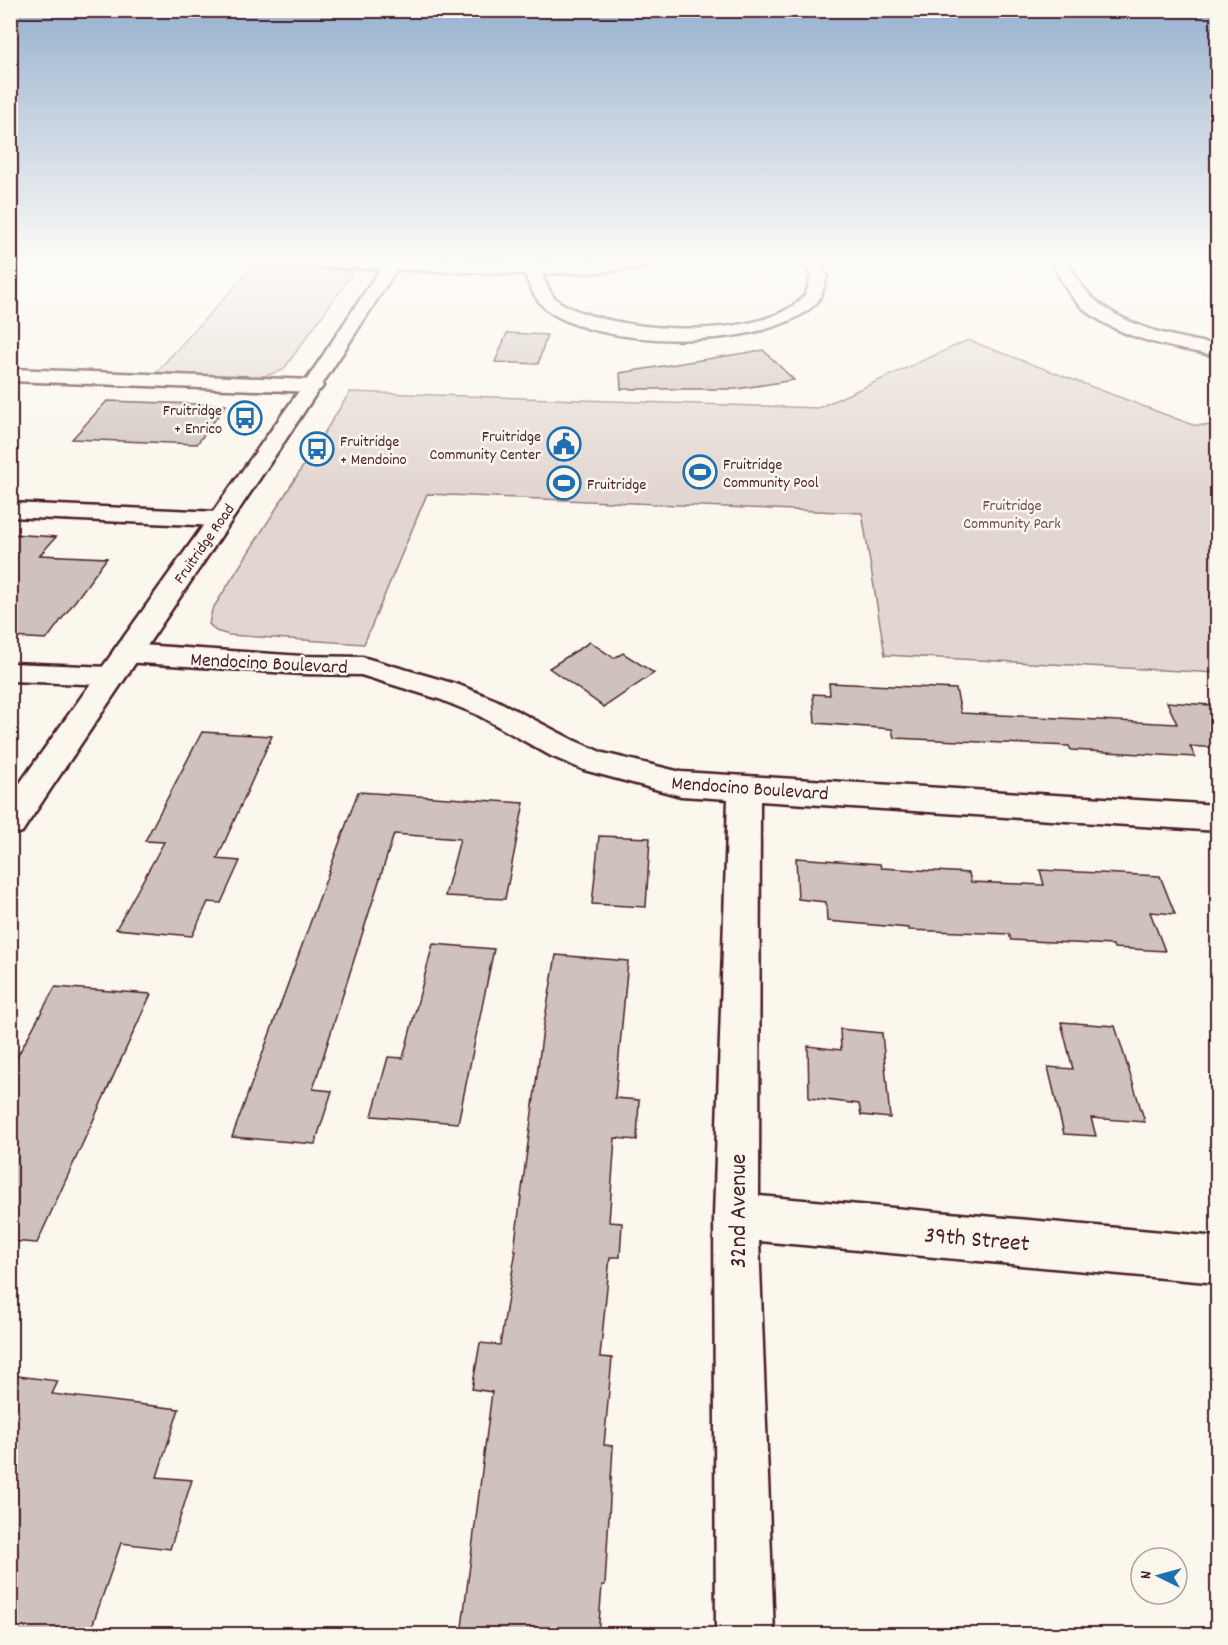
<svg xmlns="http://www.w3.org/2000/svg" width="1228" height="1645" viewBox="0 0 1228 1645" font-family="Dekko,sans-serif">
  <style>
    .green { fill: #e2d7d0; stroke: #967b7e; stroke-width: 1.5 }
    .building { fill: #cfc2bc; stroke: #4a1f2b; stroke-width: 1.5 }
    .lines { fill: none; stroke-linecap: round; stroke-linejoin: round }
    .minor-casing { stroke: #4a1f2b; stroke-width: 5 }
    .secondary-casing { stroke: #4a1f2b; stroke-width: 5 }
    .minor { fill: #fbf7ec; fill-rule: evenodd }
    .secondary { fill: #fbf7ec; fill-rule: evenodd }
    .labels { text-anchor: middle; stroke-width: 5; stroke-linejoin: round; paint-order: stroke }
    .far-poi-label { font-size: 16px; fill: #4a1f2b; stroke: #fbf7ec; text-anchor: start }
    .far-park-label { font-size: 16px; fill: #704d54; stroke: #fbf7ec }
    .far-street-label { font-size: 16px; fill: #4a1f2b; stroke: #fbf7ec }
    .street-label { font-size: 20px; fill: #4a1f2b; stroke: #fbf7ec }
    .near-street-label { font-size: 24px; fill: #4a1f2b; stroke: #fbf7ec }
  </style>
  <rect width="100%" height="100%" fill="#fbf7ec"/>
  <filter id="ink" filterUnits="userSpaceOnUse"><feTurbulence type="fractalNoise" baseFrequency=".0167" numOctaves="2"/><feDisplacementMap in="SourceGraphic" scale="12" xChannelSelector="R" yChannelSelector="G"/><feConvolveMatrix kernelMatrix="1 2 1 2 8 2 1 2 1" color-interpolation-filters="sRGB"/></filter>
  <g filter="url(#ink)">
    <path class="green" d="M 254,266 L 344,269 L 353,273 L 283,370 L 258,378 L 156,372 Z
      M 968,340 L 1193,425 L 1217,426 L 1217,673 L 885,655 L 862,513 L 427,494 L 364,644 L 229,635 L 216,631 L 209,624 L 212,610 L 350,392 L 818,408 Z"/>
    <path class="building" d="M 507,333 L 547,335 L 538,364 L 495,362 Z
      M 763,350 L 794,380 L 737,389 L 621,389 L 620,373 Z
      M 107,401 L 226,405 L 197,444 L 72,439 Z
      M 10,534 L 56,537 L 40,555 L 107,558 L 47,639 L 10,637 Z
      M 590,642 L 614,658 L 623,653 L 654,673 L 604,707 L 549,668 Z
      M 829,683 L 956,689 L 961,713 L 1177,724 L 1167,702 L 1211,705 L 1218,719 L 1218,748 L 1190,746 L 1195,757 L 1071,750 L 1069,746 L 894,738 L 892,729 L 815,723 L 813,694 L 830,695 Z
      M 202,732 L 272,736 L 217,859 L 240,861 L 221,903 L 208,902 L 192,936 L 116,929 L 164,842 L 145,841 Z
      M 358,792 L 524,803 L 505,899 L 445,896 L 460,839 L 394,834 L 313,1089 L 332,1091 L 315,1144 L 232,1137 Z
      M 599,836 L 650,838 L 646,907 L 592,904 Z
      M 796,858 L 880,864 L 881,868 L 969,873 L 971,882 L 1044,885 L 1040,870 L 1160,876 L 1175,914 L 1150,912 L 1165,951 L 1114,948 L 1113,945 L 1011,940 L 1009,934 L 909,930 L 909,928 L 827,921 L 826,902 L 798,899 Z
      M 433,944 L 494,949 L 458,1123 L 372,1116 L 388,1057 L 403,1058 Z
      M 556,955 L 628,961 L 615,1098 L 639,1100 L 637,1140 L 615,1138 L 609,1222 L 622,1223 L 620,1257 L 610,1257 L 600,1357 L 612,1358 L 604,1445 L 613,1446 L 605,1585 L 602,1585 L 598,1635 L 461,1635 L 492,1392 L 472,1389 L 480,1343 L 500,1345 L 516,1250 L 514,1250 L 543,1029 Z
      M 55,987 L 151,994 L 37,1243 L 10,1241 L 10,1070 Z
      M 1061,1022 L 1115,1026 L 1145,1122 L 1091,1118 L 1096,1136 L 1064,1134 L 1048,1067 L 1073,1069 Z
      M 840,1029 L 882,1033 L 890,1118 L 861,1115 L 859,1104 L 809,1098 L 808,1046 L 841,1050 Z
      M 10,1375 L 58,1381 L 52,1394 L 179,1409 L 157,1477 L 192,1480 L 170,1549 L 121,1543 L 89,1635 L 10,1635 Z"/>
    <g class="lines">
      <g class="minor-casing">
        <path id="minor" d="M 308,262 L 451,262 L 532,264 L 653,262 L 651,265 L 645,267 L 601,272 L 542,274 C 546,285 551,297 561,303 C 610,333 762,343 803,297 C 808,292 809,283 811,276 L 803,262 L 819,262 L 827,276 C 824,286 822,298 814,305 C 766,351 598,350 546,309 C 536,300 529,287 525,274 L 316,267 Z
          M 1052,262 L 1068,262 C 1073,271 1078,281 1085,290 C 1116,326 1173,337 1218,345 L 1218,356 C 1169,347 1107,337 1073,298 C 1064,287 1058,274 1052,262 Z
          M 10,369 L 313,380 L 320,382 L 323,386 L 320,390 L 313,392 L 10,381 Z
          M 10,503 L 219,512 L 227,514 L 231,519 L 227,524 L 219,526 L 10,517 Z
          M 126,644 L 302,656 L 362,657 L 459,685 L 496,700 L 573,740 L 603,753 L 681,772 L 1218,805 L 1218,831 L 760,801 L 759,1196 L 1218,1237 L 1218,1283 L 759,1241 L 774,1634 L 716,1634 L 714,1216 L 728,799 L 681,796 L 584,770 L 551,756 L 476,714 L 439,699 L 361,675 L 302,674 L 126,662 L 116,659 L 112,653 L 116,647 Z
          M 10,663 L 110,667 L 120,669 L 124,676 L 120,683 L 110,685 L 10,681 Z"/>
      </g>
      <g class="secondary-casing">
        <path id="secondary" d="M 385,262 L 401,262 C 279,455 148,642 22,832 L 10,835 L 10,797 L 304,384 Z"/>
      </g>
      <use href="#minor" class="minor"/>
      <use href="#secondary" class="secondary"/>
    </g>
  </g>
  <linearGradient id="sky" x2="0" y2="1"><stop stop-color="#97b1cf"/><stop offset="0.53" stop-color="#fdfbf6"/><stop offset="1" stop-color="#fdfbf6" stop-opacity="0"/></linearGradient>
  <rect width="1228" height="492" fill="url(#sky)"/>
  <defs>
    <g id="bus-ring" transform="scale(1.725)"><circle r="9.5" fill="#fbf7ec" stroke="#1f6fb2" stroke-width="1.5"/><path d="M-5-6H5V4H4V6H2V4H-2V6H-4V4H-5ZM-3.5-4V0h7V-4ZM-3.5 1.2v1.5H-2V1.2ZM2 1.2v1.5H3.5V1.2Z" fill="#1f6fb2"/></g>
    <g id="civic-ring" transform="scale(1.725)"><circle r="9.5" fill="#fbf7ec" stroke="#1f6fb2" stroke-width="1.5"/><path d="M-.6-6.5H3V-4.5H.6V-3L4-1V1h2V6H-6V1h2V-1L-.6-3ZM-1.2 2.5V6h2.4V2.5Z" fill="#1f6fb2"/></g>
    <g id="stadium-ring" transform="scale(1.725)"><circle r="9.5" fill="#fbf7ec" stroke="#1f6fb2" stroke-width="1.5"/><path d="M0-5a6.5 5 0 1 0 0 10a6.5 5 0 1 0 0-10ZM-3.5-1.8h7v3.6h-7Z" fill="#1f6fb2"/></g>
  </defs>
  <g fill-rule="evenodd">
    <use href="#bus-ring" x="245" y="418"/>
    <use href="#civic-ring" x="564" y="444"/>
    <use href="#bus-ring" x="317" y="449"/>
    <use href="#stadium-ring" x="700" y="472"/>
    <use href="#stadium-ring" x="564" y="483"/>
  </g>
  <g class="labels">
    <g class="far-poi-label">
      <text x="222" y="415" text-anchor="end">Fruitridge<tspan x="222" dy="18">+ Enrico</tspan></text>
      <text x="541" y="441" text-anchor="end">Fruitridge<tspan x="541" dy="18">Community Center</tspan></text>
      <text x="340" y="446">Fruitridge<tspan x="340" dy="18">+ Mendoino</tspan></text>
      <text x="723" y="469">Fruitridge<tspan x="723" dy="18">Community Pool</tspan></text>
      <text x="587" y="489">Fruitridge</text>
    </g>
    <g class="far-park-label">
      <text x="1012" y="510">Fruitridge<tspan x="1012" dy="18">Community Park</tspan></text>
    </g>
    <g class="far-street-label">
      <text transform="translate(203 543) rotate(-55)" y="6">Fruitridge Road</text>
    </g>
    <g class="street-label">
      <text transform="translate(269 662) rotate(3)" y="7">Mendocino Boulevard</text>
      <text transform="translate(750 787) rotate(4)" y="7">Mendocino Boulevard</text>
    </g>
    <g class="near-street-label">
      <text transform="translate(737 1211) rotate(-90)" y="8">32nd Avenue</text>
      <text transform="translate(977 1238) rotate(5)" y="8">39th Street</text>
    </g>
  </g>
  <rect width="1228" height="1645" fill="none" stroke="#fbf7ec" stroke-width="36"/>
  <rect x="18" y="18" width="1192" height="1609" fill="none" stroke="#4a1f2b" stroke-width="2" filter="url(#ink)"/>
  <g transform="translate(1159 1576) rotate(275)"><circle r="28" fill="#fbf7ec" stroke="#b4a19f" stroke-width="1.5"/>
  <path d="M0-4.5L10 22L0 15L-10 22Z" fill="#1f6fb2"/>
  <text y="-9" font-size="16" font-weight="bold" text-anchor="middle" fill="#4a1f2b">N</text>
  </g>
</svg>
